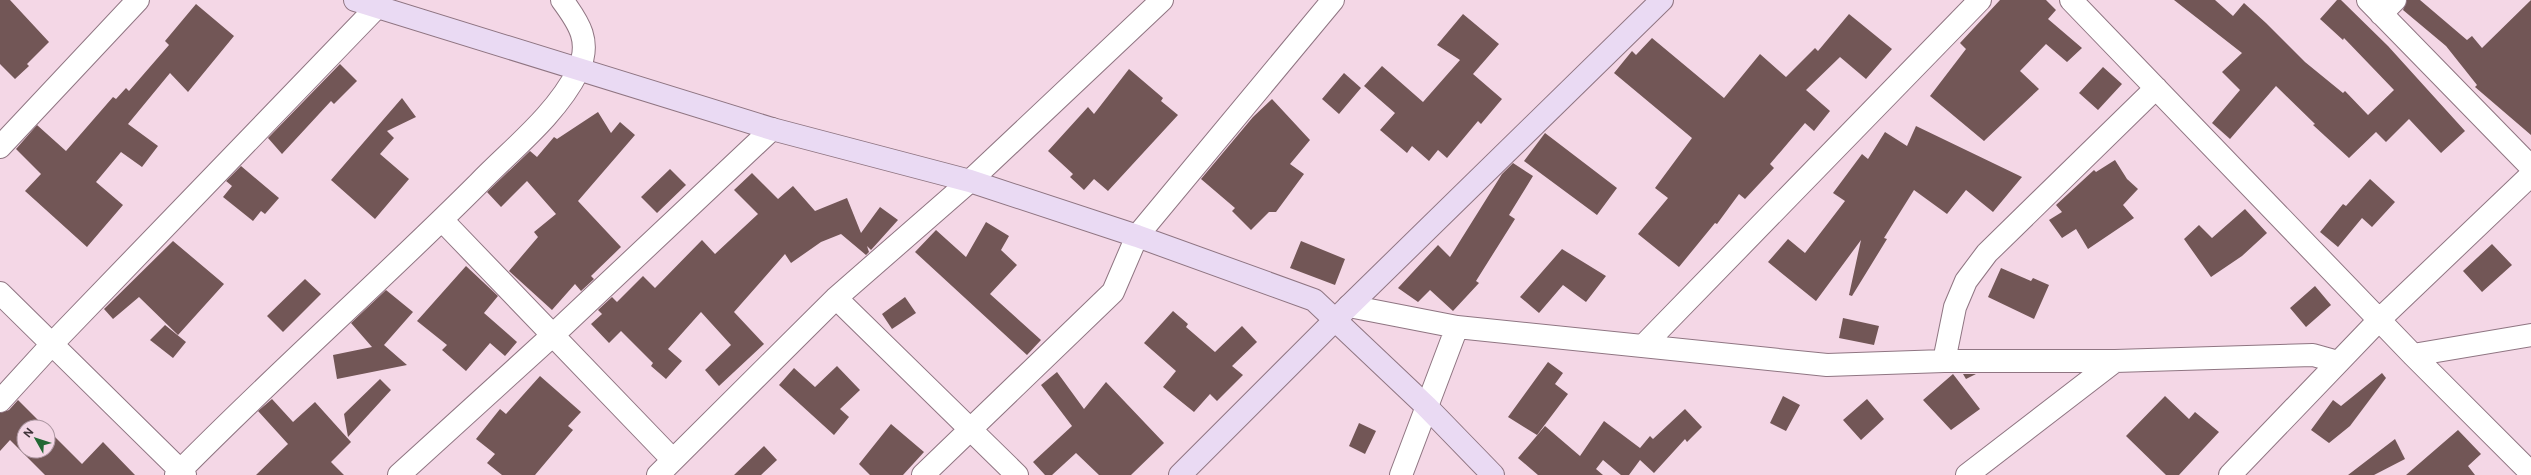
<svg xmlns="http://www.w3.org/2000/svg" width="2531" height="475" viewBox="0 0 2531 475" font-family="'Public Sans',sans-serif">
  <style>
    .building { fill: #725656 }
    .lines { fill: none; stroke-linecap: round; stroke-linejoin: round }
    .street-casing { stroke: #8f7582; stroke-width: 24 }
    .secondary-casing { stroke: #8f7582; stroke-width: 24 }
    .street { stroke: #fff; stroke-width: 22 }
    .secondary { stroke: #eadaf3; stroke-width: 22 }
  </style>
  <rect width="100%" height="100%" fill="#f4d7e6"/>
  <path class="building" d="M 0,0 L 10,0 L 49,42 L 27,64 L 29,66 L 15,79 L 0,64 Z
    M 2000,0 L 2046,0 L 2056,10 L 2048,19 L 2082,48 L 2067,62 L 2046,44 L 2020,71 L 2039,89 L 1984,141 L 1930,96 L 1966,49 L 1960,43 Z
    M 2174,0 L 2215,0 L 2233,16 L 2244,3 L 2266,23 L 2305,62 L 2343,93 L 2345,91 L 2368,115 L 2394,90 L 2344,38 L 2343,40 L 2320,19 L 2337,0 L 2341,0 L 2388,46 L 2465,131 L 2441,153 L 2409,119 L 2386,142 L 2376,132 L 2349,158 L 2313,125 L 2315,124 L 2276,86 L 2230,139 L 2212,123 L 2240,90 L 2222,72 L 2242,53 Z
    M 2407,0 L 2420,0 L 2467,40 L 2472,36 L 2482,48 L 2531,0 L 2531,135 L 2475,87 L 2477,85 L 2446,46 L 2403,10 Z
    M 196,4 L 234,36 L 188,92 L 170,73 L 128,124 L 158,146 L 142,167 L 121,152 L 96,182 L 123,205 L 87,247 L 25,191 L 41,174 L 16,149 L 37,125 L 66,151 L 113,97 L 116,99 L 126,88 L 129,91 L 169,45 L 165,41 Z
    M 1463,14 L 1499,44 L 1473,74 L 1502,99 L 1481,124 L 1478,121 L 1447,158 L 1438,150 L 1429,161 L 1412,146 L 1407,153 L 1380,130 L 1395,113 L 1364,86 L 1382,66 L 1423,102 L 1460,60 L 1437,45 Z
    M 1849,14 L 1892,49 L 1866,79 L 1840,57 L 1806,90 L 1830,111 L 1814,131 L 1805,123 L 1770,164 L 1774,168 L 1760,183 L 1745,199 L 1739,194 L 1717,224 L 1715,223 L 1679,267 L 1638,234 L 1668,198 L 1655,188 L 1692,138 L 1614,73 L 1632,51 L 1636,55 L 1652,38 L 1724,98 L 1760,54 L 1786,77 L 1815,48 L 1818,51 Z
    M 340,64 L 357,81 L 334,104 L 331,101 L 282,154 L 268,138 Z
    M 2103,67 L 2122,84 L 2098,110 L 2079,93 Z
    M 1129,69 L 1163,98 L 1161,101 L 1178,115 L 1108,191 L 1094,179 L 1084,190 L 1070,177 L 1073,174 L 1048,151 L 1088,107 L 1094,114 Z
    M 1344,73 L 1361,88 L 1339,114 L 1322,99 Z
    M 402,98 L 416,117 L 387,131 L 394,138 L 380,154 L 409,179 L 375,219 L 331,180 Z
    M 1272,99 L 1310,140 L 1290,164 L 1304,174 L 1276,212 L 1269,212 L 1251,230 L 1232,211 L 1235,208 L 1201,179 L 1253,117 Z
    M 598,112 L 611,133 L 620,122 L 635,135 L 578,201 L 621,247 L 591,276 L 594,279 L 581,291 L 575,284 L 552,310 L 509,271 L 538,237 L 534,232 L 556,214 L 527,181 L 501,207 L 487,192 L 530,151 L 537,157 L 554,137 L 557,139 Z
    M 1916,126 L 2022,177 L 1993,212 L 1966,190 L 1947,214 L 1914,190 L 1884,238 L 1887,239 L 1852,296 L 1849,295 L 1861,240 L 1816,301 L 1768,262 L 1788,239 L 1805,253 L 1845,201 L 1833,193 L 1862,154 L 1868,159 L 1885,132 L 1907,146 Z
    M 1545,133 L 1617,188 L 1597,215 L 1524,161 Z
    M 2115,160 L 2127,179 L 2138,189 L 2123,205 L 2134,218 L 2088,249 L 2076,229 L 2062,238 L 2049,220 L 2062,212 L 2056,205 L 2094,170 L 2096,172 Z
    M 1513,163 L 1533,176 L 1509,215 L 1515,219 L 1476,281 L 1479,283 L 1453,311 L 1430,290 L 1418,302 L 1398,288 L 1438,245 L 1450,257 L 1502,174 Z
    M 241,166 L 279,198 L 265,214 L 261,211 L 253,221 L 223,197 L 232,186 L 226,181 Z
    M 670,169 L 686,185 L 657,213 L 641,197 Z
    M 752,173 L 778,199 L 793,186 L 815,211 L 847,198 L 861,233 L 880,207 L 898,220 L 871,250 L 867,246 L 869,252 L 866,255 L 841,234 L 821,242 L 791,263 L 785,254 L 734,312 L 764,344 L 719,386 L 705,370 L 731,345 L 701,312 L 668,349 L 682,361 L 666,379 L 651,366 L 653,363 L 621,331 L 609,343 L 591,324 L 602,314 L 598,310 L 612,297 L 617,302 L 643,276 L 655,288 L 702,240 L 715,254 L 758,214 L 734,190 Z
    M 2370,179 L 2395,202 L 2372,227 L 2362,218 L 2338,247 L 2320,232 L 2343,204 L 2346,206 Z
    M 2245,209 L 2267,233 L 2242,256 L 2211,277 L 2184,239 L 2199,225 L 2212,238 Z
    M 986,222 L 1009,236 L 1001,250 L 1017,265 L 990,294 L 1041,340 L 1027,355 L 915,252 L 936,230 L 966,257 Z
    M 173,241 L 224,284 L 178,335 L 139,297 L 113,319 L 104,309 Z
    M 1301,241 L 1345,259 L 1335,285 L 1290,268 Z
    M 2492,244 L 2512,265 L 2482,292 L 2463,271 Z
    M 1562,249 L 1606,276 L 1586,302 L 1563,285 L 1539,313 L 1520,297 Z
    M 466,266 L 498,296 L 484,313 L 517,342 L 505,356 L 490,343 L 466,371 L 442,350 L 447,345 L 417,321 Z
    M 2001,268 L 2031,281 L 2033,278 L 2049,285 L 2034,319 L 1988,297 Z
    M 305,279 L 321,294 L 283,332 L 267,316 Z
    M 2315,286 L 2331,305 L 2306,327 L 2290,308 Z
    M 386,290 L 413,312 L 384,345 L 407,365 L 337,379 L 333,355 L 372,347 L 351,323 Z
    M 905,297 L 916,313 L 892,329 L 882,314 Z
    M 1173,311 L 1188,324 L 1186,327 L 1215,352 L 1242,326 L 1257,342 L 1232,366 L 1243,375 L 1217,401 L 1210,394 L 1194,412 L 1163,387 L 1176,371 L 1144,343 Z
    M 1843,318 L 1879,326 L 1874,345 L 1839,338 Z
    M 165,325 L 186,342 L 173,358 L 150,340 Z
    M 1548,362 L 1563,373 L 1555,384 L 1568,394 L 1537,435 L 1508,417 Z
    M 837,366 L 860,390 L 840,409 L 849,417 L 834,435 L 779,385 L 794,368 L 815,387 Z
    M 1057,372 L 1084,409 L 1106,382 L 1164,443 L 1131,475 L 1099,475 L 1076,453 L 1052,475 L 1045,475 L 1033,462 L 1072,426 L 1041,385 Z
    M 2382,373 L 2386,378 L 2350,426 L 2329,443 L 2311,430 L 2333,400 L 2341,406 Z
    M 1953,374 L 1980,409 L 1951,430 L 1923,400 Z
    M 1963,374 L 1976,374 L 1966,379 Z
    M 540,376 L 581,412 L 568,426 L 573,430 L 535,475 L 502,475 L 487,463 L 495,454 L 476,439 L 500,409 L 506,414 Z
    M 380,379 L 391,390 L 348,437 L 344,414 Z
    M 1783,396 L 1800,405 L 1786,431 L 1770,423 Z
    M 2165,396 L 2189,419 L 2195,412 L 2219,432 L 2179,475 L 2166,475 L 2126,436 Z
    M 272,399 L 293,422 L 315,402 L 351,442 L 331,462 L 344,475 L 256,475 L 288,444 L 258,411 Z
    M 1867,399 L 1884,419 L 1861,440 L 1843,420 Z
    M 18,400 L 45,427 L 24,427 L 24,451 L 48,451 L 48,430 L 82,464 L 103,442 L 135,475 L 45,475 L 10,440 L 0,451 L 0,413 L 9,410 Z
    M 1685,409 L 1702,427 L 1687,442 L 1685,439 L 1654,473 L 1640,460 L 1629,475 L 1621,475 L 1603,460 L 1596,469 L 1603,475 L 1538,475 L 1518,458 L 1545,426 L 1580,456 L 1604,421 L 1640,448 L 1650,436 L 1653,439 Z
    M 1359,423 L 1376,431 L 1365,454 L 1349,446 Z
    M 891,424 L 924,452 L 903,475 L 870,475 L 859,464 Z
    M 2458,430 L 2481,454 L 2468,466 L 2475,475 L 2406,475 Z
    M 2395,439 L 2405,459 L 2374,475 L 2348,475 Z
    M 764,446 L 777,460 L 761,475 L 734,475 Z"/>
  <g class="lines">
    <g class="street-casing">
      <path id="street" d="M 2071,0 L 2413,355 L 2531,473
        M 2368,0 L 2531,167
        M 2381,14 L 2395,0
        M 0,147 L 138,0
        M 442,220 L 673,460
        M 0,293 L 185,475
        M 836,298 L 1017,475
        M 1349,306 L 1457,327 L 1827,365 L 1944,361 L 2115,361 L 2313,355 L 2338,362
        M 1643,346 L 1980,0
        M 2413,355 L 2531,335
        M 1944,361 L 1955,307 L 1966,281 L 1987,253 L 2156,88
        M 0,401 L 53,343 L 377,7
        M 176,475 C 274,375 380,282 479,183 C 512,149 556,115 578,71 C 592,42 579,23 562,0
        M 399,475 L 554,334 L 772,129
        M 658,475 L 836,298 L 970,181 L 1162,0
        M 923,475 L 1113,292 L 1137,236 L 1333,0
        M 1401,475 L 1457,327
        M 1967,475 L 2115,361
        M 2230,475 L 2380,319 L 2531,175"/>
    </g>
    <g class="secondary-casing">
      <path id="secondary" d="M 355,0 L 772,129 L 970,181 L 1137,236 L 1314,300 L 1426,406 L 1493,475
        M 1180,475 L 1349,306 L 1662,0"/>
    </g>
    <use href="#street" class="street"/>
    <use href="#secondary" class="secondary"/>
  </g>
  <g transform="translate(36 439) rotate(309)"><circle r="19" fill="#f4d7e6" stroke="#ac96a1"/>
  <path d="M0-3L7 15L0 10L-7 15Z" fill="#226834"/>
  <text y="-6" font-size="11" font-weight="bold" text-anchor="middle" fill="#40343a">N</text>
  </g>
</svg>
